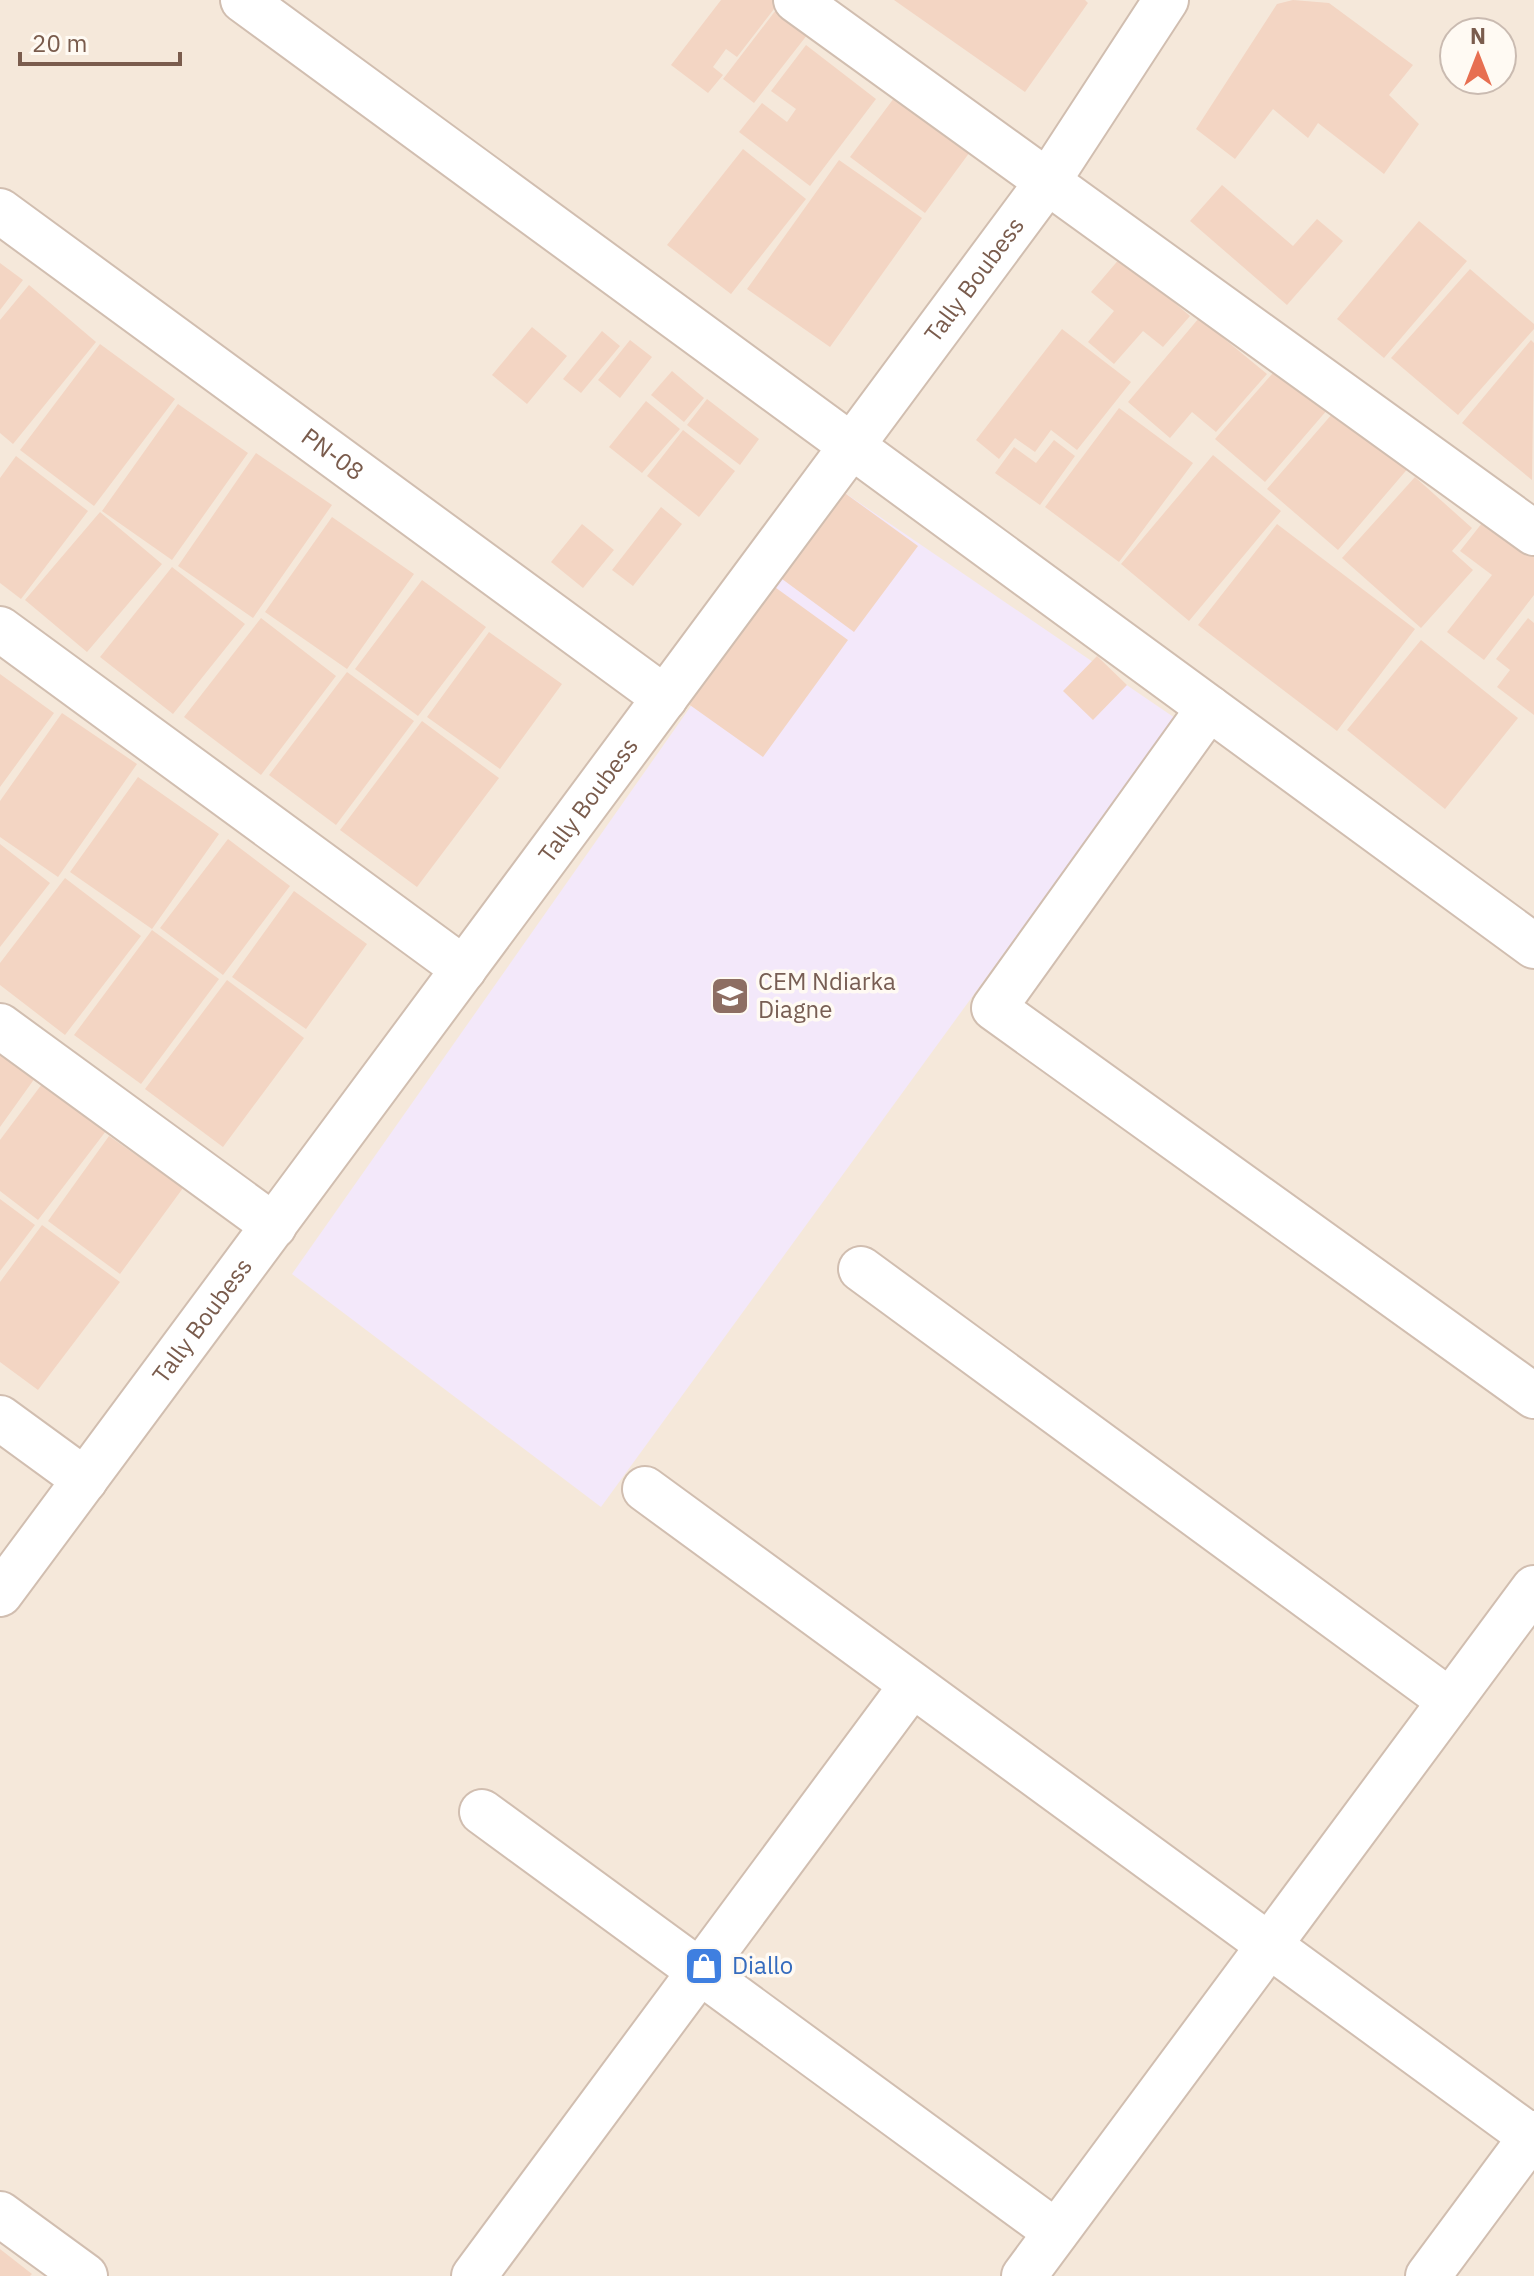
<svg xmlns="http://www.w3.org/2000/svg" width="1534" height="2276" viewBox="0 0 1534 2276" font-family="'IBM Plex Sans',sans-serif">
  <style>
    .residential { fill: #f5e8da; fill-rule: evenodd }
    .education { fill: #f3e8fa }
    .building { fill: #f3d5c3 }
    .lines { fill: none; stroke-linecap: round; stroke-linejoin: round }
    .minor-casing { stroke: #d1beb0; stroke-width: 48 }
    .minor { stroke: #fff; stroke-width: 44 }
    .labels { text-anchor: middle; stroke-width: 7; stroke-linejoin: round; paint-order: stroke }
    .street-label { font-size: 24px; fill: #7a5c4d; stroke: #fffaf3 }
    .education-label { font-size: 24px; fill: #785e54; stroke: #fffaf3; text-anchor: start }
    .shop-label { font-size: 24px; fill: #366cbe; stroke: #fffaf3; text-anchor: start }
  </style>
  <rect width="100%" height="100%" fill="#fdf6ec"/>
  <path class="residential" d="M 0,0 L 1534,0 L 1534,2276 L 0,2276 ZM 1454,32 L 1502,32 L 1502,80 L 1454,80 Z"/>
  <path class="education" d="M 842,491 L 1175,718 L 601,1507 L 292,1274 Z"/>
  <path class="building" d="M 721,0 L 781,0 L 737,57 L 726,49 L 713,67 L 723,75 L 708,93 L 671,65 Z
    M 894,0 L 1085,0 L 1088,3 L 1025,92 Z
    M 1293,0 L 1329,3 L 1413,65 L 1389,95 L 1419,124 L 1384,174 L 1318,123 L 1308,138 L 1273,109 L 1235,159 L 1196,129 L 1277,4 Z
    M 779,6 L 811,30 L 754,103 L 723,79 Z
    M 806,45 L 876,99 L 810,186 L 739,132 L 762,103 L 787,122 L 796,109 L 771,91 Z
    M 903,86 L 978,141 L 925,213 L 850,157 Z
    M 743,149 L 806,199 L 731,294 L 667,245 Z
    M 839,160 L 922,218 L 830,347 L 747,289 Z
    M 1222,185 L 1293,246 L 1317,219 L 1343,241 L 1287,305 L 1190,221 Z
    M 1419,221 L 1467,261 L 1384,358 L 1337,319 Z
    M 1121,257 L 1190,316 L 1163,347 L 1143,331 L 1114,364 L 1088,342 L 1114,311 L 1091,292 Z
    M 0,263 L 23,280 L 0,310 Z
    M 1470,269 L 1534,324 L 1534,329 L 1458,415 L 1391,358 Z
    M 29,285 L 96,342 L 13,444 L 0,433 L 0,320 Z
    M 1199,318 L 1267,374 L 1216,432 L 1192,412 L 1170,438 L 1128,402 Z
    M 532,327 L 567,356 L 527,404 L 492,375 Z
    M 1062,329 L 1131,382 L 1077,450 L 1051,430 L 1035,452 L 1015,438 L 999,459 L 976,440 Z
    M 602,331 L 620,346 L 581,393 L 563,379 Z
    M 630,340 L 652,357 L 620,398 L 598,380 Z
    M 1531,340 L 1534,343 L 1532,480 L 1462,423 Z
    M 100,344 L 175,399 L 94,506 L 20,450 Z
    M 1279,366 L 1328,409 L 1265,482 L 1215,439 Z
    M 672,371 L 704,398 L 684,422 L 651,395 Z
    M 707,399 L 759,439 L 740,465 L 687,425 Z
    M 646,401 L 680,429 L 642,473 L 609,447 Z
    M 178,404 L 248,453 L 172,560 L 102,511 Z
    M 1339,406 L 1410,466 L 1338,550 L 1267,489 Z
    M 1119,408 L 1193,463 L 1119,562 L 1045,507 Z
    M 683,430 L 735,471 L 699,517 L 647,476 Z
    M 1054,440 L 1075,456 L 1040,505 L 995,473 L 1014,447 L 1036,463 Z
    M 256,453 L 332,505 L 253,618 L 178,566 Z
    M 1213,455 L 1281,511 L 1189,621 L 1121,564 Z
    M 16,456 L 88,511 L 21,599 L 0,583 L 0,478 Z
    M 1415,477 L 1472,528 L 1452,551 L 1473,570 L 1421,628 L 1342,558 Z
    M 842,491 L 918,546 L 854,632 L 778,576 Z
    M 661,507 L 682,524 L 633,586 L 612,570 Z
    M 100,512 L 162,564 L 87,652 L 25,600 Z
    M 332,517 L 414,574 L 347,669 L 265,612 Z
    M 1486,518 L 1534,554 L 1534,595 L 1484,660 L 1447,632 L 1492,575 L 1460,551 Z
    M 582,524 L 614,550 L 583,588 L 551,562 Z
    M 1277,524 L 1415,629 L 1337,731 L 1198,625 Z
    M 172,567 L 245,624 L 173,714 L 100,657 Z
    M 422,580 L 486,627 L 418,716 L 355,669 Z
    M 772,585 L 848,640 L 763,757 L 687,703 Z
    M 261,618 L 336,676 L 261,775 L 184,717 Z
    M 1528,618 L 1534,623 L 1534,715 L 1497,687 L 1510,670 L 1496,659 Z
    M 489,632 L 562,684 L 500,769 L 427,717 Z
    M 1421,640 L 1518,718 L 1445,809 L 1347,730 Z
    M 1097,656 L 1127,685 L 1093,720 L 1063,691 Z
    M 347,672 L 414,721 L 336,825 L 269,775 Z
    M 0,674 L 54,713 L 0,787 Z
    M 62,713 L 137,764 L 58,877 L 0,837 L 0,801 Z
    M 422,721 L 499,778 L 417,887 L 340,830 Z
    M 138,777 L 219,834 L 152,929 L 70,872 Z
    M 228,839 L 290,886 L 223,975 L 160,928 Z
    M 0,844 L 50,883 L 0,947 Z
    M 65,878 L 141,936 L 65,1035 L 0,985 L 0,963 Z
    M 294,891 L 367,944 L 306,1029 L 232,977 Z
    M 152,930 L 219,979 L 141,1084 L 74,1035 Z
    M 227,980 L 304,1038 L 223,1147 L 145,1089 Z
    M 0,1054 L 35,1078 L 0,1127 Z
    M 42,1084 L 106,1131 L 38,1220 L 0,1191 L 0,1140 Z
    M 109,1136 L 183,1188 L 120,1274 L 48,1221 Z
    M 0,1199 L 35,1225 L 0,1271 Z
    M 42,1225 L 120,1282 L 38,1390 L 0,1362 L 0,1282 Z
    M 0,2249 L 32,2274 L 30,2276 L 0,2276 Z"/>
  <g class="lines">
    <g class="minor-casing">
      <g id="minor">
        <path d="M 243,0 L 1534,946"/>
        <path d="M 796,0 L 1534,533"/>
        <path id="s1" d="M 0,211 L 665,698"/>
        <path d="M 0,629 L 464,969"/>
        <path d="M 1209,708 L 994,1008 L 1534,1396"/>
        <path d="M 0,1026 L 274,1226"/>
        <path d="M 861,1269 L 1450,1701"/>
        <path d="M 0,1418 L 85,1480"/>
        <path d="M 645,1489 L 1534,2139"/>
        <path id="s2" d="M 0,1594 L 1048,181 L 1166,0"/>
        <path d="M 482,1812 L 1056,2232"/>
        <path d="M 0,2214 L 85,2276"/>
        <path d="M 474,2276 L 912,1685"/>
        <path d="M 1024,2276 L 1534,1588"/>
        <path d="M 1428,2276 L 1534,2133"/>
      </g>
    </g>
    <use href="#minor" class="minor"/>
  </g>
  <defs>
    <g id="school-square" transform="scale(2)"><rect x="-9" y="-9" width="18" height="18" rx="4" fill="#8d6e63" stroke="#fffaf3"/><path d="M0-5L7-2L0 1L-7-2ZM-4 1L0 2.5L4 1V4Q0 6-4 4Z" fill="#fff"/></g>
    <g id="shop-square" transform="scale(2)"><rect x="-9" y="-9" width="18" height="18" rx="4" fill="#3f7fe0" stroke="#fffaf3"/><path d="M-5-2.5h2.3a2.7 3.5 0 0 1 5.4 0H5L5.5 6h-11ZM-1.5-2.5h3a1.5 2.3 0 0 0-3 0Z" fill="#fff"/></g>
  </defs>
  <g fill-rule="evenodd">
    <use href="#school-square" x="730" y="996"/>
    <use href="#shop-square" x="704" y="1966"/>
  </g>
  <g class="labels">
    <g class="street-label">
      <text dy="8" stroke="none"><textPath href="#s2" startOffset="1636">Tally Boubess</textPath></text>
      <text dy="8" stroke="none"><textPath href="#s1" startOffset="412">PN-08</textPath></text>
      <text dy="8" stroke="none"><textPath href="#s2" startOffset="988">Tally Boubess</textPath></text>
      <text dy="8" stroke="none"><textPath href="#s2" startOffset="340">Tally Boubess</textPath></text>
    </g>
    <g class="education-label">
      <text x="758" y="990">CEM Ndiarka<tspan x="758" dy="28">Diagne</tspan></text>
    </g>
    <g class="shop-label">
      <text x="732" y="1974">Diallo</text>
    </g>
  </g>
  <g transform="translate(1478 56)"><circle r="38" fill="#fffaf3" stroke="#cabbb1" stroke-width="2"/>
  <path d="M0-6L14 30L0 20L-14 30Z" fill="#e76f51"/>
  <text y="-12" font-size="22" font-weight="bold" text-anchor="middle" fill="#7a5c4d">N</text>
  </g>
  <path d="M20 52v12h160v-12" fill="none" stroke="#7a5c4d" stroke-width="4"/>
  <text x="32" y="52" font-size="24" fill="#7a5c4d" stroke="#fffaf3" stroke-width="6" paint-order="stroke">20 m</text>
</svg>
